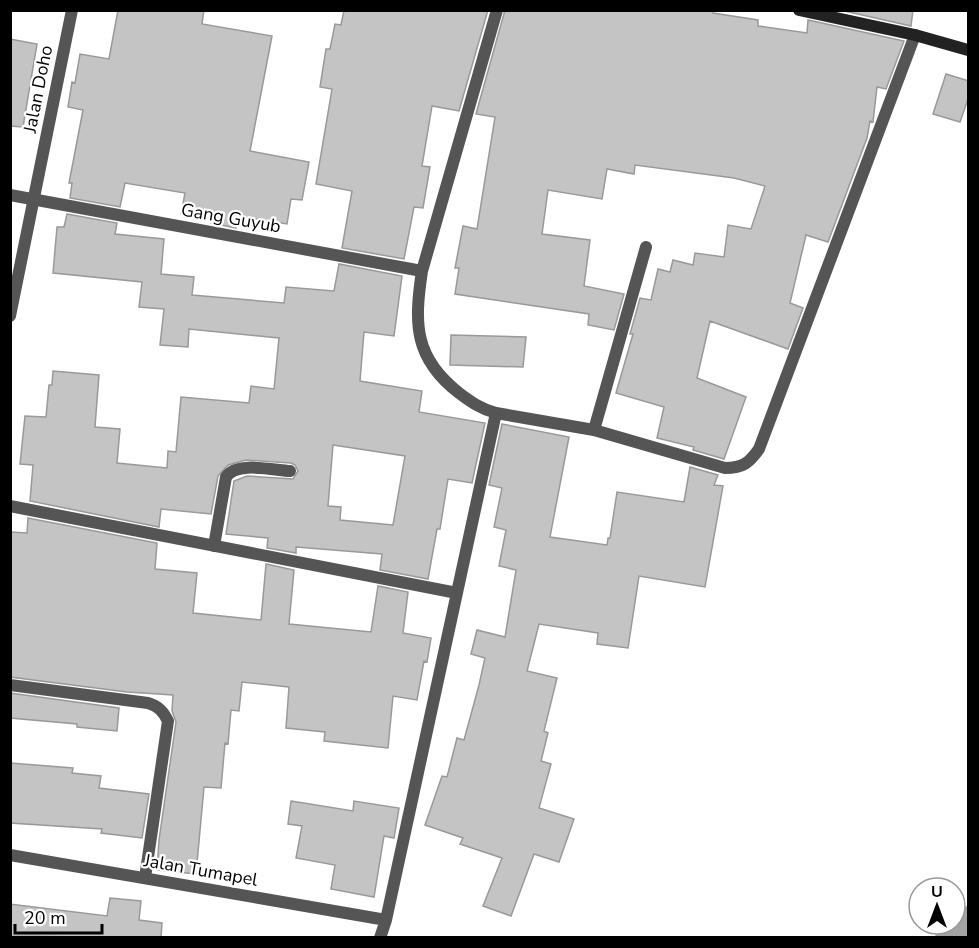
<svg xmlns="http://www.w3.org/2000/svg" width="979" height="948" viewBox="0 0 979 948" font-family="'Nunito Sans',sans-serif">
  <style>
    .water { fill: #a3a3a3 }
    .building { fill: #c4c4c4; stroke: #999; stroke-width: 1.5; fill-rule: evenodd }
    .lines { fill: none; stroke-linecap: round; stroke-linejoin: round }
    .street { stroke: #555; stroke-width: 12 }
    .secondary { stroke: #222; stroke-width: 12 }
    .labels { text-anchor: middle; stroke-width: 4.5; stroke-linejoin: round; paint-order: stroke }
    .street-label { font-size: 18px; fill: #000; stroke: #fff }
  </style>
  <rect width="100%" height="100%" fill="#fff"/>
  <path class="water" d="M 968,905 L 968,937 L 934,937 L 946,924 L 955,924 L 955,916 Z"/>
  <path class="building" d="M 118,10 L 204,10 L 202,24 L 272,36 L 250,151 L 309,162 L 302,200 L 291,199 L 287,224 L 239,216 L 236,228 L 211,223 L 212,219 L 181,214 L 185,193 L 125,183 L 120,207 L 70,198 L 72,183 L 69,183 L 83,110 L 68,107 L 72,82 L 75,83 L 80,54 L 109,59 Z
    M 344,10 L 488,10 L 459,111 L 432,106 L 422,166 L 430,167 L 423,208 L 414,207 L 404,259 L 342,248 L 352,191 L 316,184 L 332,89 L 320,87 L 326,49 L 330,49 L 335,24 L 341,25 Z
    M 505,10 L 713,10 L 713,13 L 758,20 L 758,26 L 807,33 L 808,20 L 904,41 L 886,89 L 877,87 L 873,122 L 870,121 L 867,138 L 828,242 L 806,235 L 790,303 L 803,308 L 788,349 L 710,321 L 697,378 L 746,397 L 724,459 L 693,450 L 694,447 L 657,438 L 664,407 L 616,393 L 633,334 L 630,334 L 640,298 L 651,300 L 658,269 L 670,272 L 673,260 L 693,265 L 695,253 L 724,257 L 728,225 L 751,229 L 765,186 L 734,178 L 635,165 L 634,174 L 607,169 L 602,199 L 548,190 L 542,234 L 590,240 L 584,286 L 624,294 L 614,330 L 588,325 L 589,314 L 455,294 L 459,268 L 455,268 L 463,226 L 477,229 L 495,117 L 476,114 Z
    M 840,10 L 913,10 L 911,26 Z
    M 10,39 L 37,44 L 23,127 L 10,126 Z
    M 946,74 L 969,81 L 969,96 L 960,122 L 933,114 Z
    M 67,214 L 117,223 L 115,234 L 164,239 L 161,274 L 194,277 L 192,295 L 284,303 L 286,287 L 334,291 L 339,264 L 402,276 L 394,336 L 364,332 L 360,381 L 422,391 L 419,412 L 485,423 L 472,483 L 448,479 L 440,529 L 437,529 L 428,579 L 380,570 L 382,554 L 296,547 L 296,553 L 267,548 L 268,538 L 226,534 L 234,481 L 247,476 L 293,479 L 298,471 L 295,465 L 291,463 L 246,460 L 228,465 L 218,476 L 211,514 L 161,509 L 159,527 L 30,501 L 33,465 L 20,464 L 25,416 L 46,417 L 49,385 L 52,385 L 53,371 L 99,375 L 95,427 L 120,429 L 117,463 L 167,468 L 168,451 L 176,452 L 181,397 L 249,403 L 251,386 L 274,389 L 279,338 L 189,329 L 188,347 L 160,345 L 164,309 L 139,307 L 142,282 L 53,273 L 57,227 L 64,227 ZM 333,445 L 405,456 L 393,525 L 340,520 L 341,507 L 328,506 Z
    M 451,335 L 526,337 L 523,367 L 450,365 Z
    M 502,424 L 569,437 L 550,537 L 607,545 L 608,538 L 610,538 L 617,492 L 684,502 L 690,467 L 718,475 L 714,485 L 723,486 L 705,587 L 639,576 L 628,648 L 597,644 L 598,633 L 539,624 L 527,671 L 557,678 L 544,731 L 548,733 L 541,761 L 551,764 L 539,808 L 574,819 L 559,862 L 534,854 L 511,916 L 483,906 L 502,858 L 460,844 L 463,838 L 425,825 L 442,776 L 447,777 L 457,738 L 464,740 L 479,685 L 485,658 L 471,654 L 477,630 L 505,637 L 516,570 L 499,566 L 506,530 L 494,527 L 502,488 L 489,485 Z
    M 28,518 L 157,543 L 155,569 L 197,573 L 193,613 L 261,620 L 266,564 L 294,570 L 289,624 L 371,632 L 378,586 L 408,592 L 403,633 L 431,638 L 427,662 L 424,661 L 417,700 L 393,696 L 388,748 L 324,741 L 325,732 L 286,728 L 289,687 L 242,682 L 239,711 L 231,710 L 228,744 L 225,743 L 221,788 L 204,787 L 196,874 L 157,870 L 159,840 L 176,722 L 172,711 L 173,695 L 127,692 L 10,677 L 10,532 L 27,533 Z
    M 10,693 L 119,708 L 117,731 L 77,727 L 77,724 L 10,718 Z
    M 10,763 L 73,768 L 72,773 L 101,776 L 99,788 L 149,794 L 142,838 L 101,833 L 102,829 L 10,823 Z
    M 291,801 L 353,811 L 354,801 L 399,808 L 394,838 L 384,836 L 374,897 L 331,889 L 335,865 L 296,858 L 302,826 L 288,824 Z
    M 110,898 L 141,901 L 139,920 L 162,923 L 161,938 L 10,936 L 10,904 L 107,916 Z"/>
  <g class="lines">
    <path class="street" d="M 10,195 L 422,271
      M 10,316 L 72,10
      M 496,413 L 594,430 L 725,468 C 743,468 749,463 759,449 L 915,35
      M 594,430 L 646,247
      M 10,506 L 457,593
      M 214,546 L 226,477 C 236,461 273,470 290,471
      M 10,685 L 148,703 C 158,706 163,711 168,721 L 145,878
      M 10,855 L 386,920
      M 380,938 L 386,920 L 496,413 C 481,409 471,402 459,393 C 414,358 414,324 422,271 L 497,10"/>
    <path class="secondary" d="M 799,10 L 915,35 L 968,50"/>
  </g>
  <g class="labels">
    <g class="street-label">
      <text transform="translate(38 89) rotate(-79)" y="6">Jalan Doho</text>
      <text transform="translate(231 218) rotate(10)" y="6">Gang Guyub</text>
      <text transform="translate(201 870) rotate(10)" y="6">Jalan Tumapel</text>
    </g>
  </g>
  <rect width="979" height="948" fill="none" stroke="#000000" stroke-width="24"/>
  <g transform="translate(937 906)"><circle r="28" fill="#ffffff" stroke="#999999" stroke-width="1.5"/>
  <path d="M0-4.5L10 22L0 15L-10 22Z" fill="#000000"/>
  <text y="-9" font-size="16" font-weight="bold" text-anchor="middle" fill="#000000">U</text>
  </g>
  <path d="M15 924v9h87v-9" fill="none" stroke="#000000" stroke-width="3"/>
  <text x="24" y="924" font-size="18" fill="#000000" stroke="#ffffff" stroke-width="4.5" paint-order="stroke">20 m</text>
</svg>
